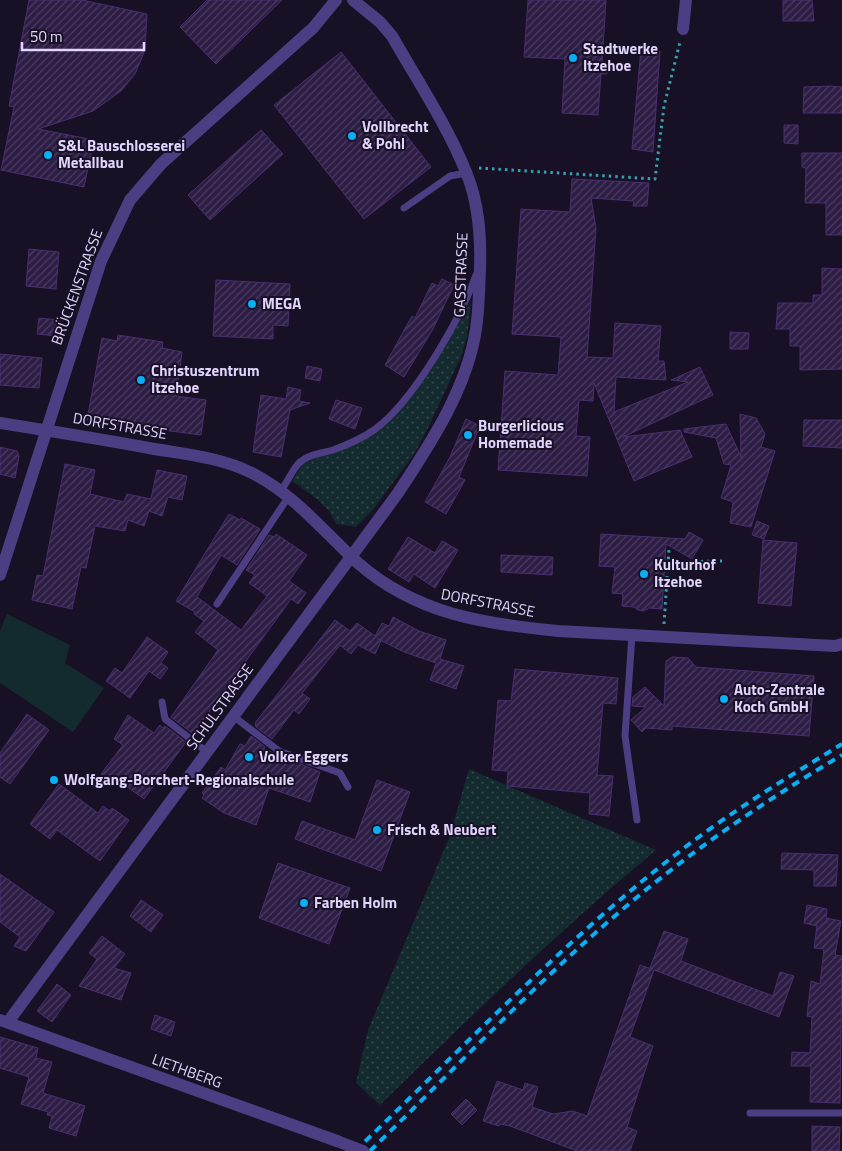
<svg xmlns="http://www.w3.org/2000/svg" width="842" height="1151" viewBox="0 0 842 1151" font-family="'Titillium Web',sans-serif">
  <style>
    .park { fill: url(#park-dots) }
    .pitch { fill: #132a2f }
    .building { fill: url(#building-hatch); stroke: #492f70 }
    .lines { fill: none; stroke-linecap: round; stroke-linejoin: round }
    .path { stroke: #34a1b3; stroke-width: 3; stroke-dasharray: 2.5 4; stroke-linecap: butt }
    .service { stroke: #4d3d82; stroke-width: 7 }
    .minor { stroke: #4d3d82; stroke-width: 12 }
    .tertiary { stroke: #4d3d82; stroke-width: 12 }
    .rail { stroke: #09aff5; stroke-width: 4; stroke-dasharray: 8 6; stroke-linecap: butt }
    .minor-bridge { stroke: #4d3d82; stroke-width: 12 }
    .poi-dot { fill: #09aff5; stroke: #181025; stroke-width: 2 }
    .labels { text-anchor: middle; stroke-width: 4; stroke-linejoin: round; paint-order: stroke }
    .poi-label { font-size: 15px; font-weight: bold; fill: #e2d5fd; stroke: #181025; text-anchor: start }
    .street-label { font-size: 15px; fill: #e2d5fd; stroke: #181025 }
  </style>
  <defs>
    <pattern id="park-dots" width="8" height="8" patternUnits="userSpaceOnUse" patternTransform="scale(1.25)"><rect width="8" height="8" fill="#132a2f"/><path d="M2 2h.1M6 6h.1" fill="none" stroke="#35484e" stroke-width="1.8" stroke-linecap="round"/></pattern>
    <pattern id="building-hatch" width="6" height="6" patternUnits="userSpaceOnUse" patternTransform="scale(1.25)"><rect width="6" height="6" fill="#2d1d45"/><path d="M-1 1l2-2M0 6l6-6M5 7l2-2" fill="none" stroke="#4b3d61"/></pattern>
  </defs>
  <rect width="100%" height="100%" fill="#181025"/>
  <path class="park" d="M 471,302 L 467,337 L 461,357 L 429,426 L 415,453 L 372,511 L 356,527 L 336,524 L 330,512 L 317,499 L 292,481 L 303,463 L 361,442 L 374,434 L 440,354 Z
    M 469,769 L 656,850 C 560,930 470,1017 380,1105 L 356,1083 L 368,1030 L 449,838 Z"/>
  <path class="pitch" d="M 7,614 L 70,645 L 65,663 L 104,688 L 73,732 L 0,683 L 0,631 Z"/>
  <path class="building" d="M 29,0 L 82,0 L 147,14 L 145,50 L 135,74 L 121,91 L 93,111 L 38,129 L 94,140 L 84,187 L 1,170 L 14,107 L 9,106 Z
    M 207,0 L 282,0 L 216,64 L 180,27 Z
    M 528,0 L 606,0 L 602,62 L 607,62 L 607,74 L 601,74 L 598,115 L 562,113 L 565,59 L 524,57 Z
    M 783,0 L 812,0 L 814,21 L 783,21 Z
    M 641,49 L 660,51 L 653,152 L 632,149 Z
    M 341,52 L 431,167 L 364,219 L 274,105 Z
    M 831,86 L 842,87 L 842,113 L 803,113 L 804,87 Z
    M 784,125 L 798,125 L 798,144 L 784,143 Z
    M 261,130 L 283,154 L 210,220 L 188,195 Z
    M 802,153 L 842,153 L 842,235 L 826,235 L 826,203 L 805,203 L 806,168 L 802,167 Z
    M 572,179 L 649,183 L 647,206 L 633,206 L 634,201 L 591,198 L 596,228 L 587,357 L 613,358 L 615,323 L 661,326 L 658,361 L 664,361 L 666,380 L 616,377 L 614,412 L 688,382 L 671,380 L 700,367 L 713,395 L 623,437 L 680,430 L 692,457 L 634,481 L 594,383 L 593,401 L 579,400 L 576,436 L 590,437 L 587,476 L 498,470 L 505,371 L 558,375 L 561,337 L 512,334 L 521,209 L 570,212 Z
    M 29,249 L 59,252 L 56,289 L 26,286 Z
    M 822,268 L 842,269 L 842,369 L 800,370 L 800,346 L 790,346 L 790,329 L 776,329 L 778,303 L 813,303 L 813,295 L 822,295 Z
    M 442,279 L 454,285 L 433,329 L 404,377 L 385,365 L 412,316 L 415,318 L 432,283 L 438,286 Z
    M 216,280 L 290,284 L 288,326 L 273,325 L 273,339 L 213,336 Z
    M 39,318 L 59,320 L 58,336 L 37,334 Z
    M 730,332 L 749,333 L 748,349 L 730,349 Z
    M 118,335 L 163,342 L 162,348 L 182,352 L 176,396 L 206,400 L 201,435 L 87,420 L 102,338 L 117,341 Z
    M 0,354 L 42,358 L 39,388 L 0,385 Z
    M 307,366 L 322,369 L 320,381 L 305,378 Z
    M 288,387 L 301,390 L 299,401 L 310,403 L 290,410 L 281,457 L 253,452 L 261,395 L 286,399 Z
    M 336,400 L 362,408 L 355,429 L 329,419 Z
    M 740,414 L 756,418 L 765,434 L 761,447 L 775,451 L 751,527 L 730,523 L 733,502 L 721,498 L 731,465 L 724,464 L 716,438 L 684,432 L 684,429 L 726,424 L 741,457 Z
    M 466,419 L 480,426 L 459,477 L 465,480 L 446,514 L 425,502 L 450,457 Z
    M 804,420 L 842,420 L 842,448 L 803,446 Z
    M 0,447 L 17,451 L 19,456 L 15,478 L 0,474 Z
    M 65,464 L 95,470 L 90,494 L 124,502 L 127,494 L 151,499 L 157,470 L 187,476 L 182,500 L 168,497 L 162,516 L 149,511 L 144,526 L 128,520 L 125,531 L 95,526 L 86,568 L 81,567 L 72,609 L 32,600 L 37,575 L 43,576 Z
    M 229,514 L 240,520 L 241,518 L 260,529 L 237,565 L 221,555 L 197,597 L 241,630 L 267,596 L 249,583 L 255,575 L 246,570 L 269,535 L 274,537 L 276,534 L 307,555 L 289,581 L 306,593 L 298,604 L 291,599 L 193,734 L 171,717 L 218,650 L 195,632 L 204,621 L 194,614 L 195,612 L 176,601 Z
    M 757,521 L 769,526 L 764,539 L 752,535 Z
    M 689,532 L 703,540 L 692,559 L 666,544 L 662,609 L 649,608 L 644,611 L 638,610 L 634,607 L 622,606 L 623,594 L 612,593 L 615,567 L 599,566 L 601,534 L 685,539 Z
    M 408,537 L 435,553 L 442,541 L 458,550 L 435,588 L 414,574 L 409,582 L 388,569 Z
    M 763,540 L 797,543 L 791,606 L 758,603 Z
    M 501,555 L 553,557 L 552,575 L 501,572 Z
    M 393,617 L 419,631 L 446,640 L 440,659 L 464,666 L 456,689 L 430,680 L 436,663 L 404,652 L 378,639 L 381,641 L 375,654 L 358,645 L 351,654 L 340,645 L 302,693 L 310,699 L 299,714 L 294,710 L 272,739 L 256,727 L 255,723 L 335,620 L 350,631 L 357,623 L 375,636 L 382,623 L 389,626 Z
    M 147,637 L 168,652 L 161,663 L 168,668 L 160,679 L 149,671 L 130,698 L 106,681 L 115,668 L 122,673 Z
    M 672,657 L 688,658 L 696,667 L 814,676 L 809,736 L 672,726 L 672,730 L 646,728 L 642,732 L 631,720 L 646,707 L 632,706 L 633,697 L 645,687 L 664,706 L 666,661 Z
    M 515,669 L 618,678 L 616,704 L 603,703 L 597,775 L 613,776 L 609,816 L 589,814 L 590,793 L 507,786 L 508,771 L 492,770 L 498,700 L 511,701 Z
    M 27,714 L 49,730 L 10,784 L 0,777 L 0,753 Z
    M 128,715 L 154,733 L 160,725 L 163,728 L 165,726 L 186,742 L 144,799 L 115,778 L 112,782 L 101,774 L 123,745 L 114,739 Z
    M 251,736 L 265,747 L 264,749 L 320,772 L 310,802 L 269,788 L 256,825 L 224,813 L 202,798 L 204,795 L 202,793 L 221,767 L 225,770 L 240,744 L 245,746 Z
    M 377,780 L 410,792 L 381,871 L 295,839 L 302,821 L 355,840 Z
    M 59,784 L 98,813 L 103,806 L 110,811 L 112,808 L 129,820 L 100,861 L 57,830 L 50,839 L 30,824 Z
    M 782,853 L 838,855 L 836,886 L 814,886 L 814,870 L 781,869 Z
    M 278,863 L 350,888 L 329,944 L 259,918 Z
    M 0,874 L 54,912 L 26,951 L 14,946 L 20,937 L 0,922 Z
    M 141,900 L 163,915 L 151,932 L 130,916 Z
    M 807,905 L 827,909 L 826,918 L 841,921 L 835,955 L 842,956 L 840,1103 L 810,1102 L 811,1066 L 791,1066 L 792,1052 L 810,1053 L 812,1017 L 807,1016 L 811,981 L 820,984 L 824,949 L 814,948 L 817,926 L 804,923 Z
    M 664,931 L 688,939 L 681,961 L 773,996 L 780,972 L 794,976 L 779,1017 L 654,970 L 630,1037 L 653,1046 L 627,1127 L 637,1131 L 630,1151 L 577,1151 L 510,1126 L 500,1124 L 499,1126 L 483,1121 L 497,1081 L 523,1090 L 525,1083 L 538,1087 L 532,1107 L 553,1114 L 573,1111 L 587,1116 L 640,965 L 652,969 L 650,968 Z
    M 102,936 L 125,954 L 114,968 L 131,973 L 121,1000 L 79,986 L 97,959 L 89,953 Z
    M 57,984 L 71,995 L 52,1022 L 37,1011 Z
    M 155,1015 L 175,1022 L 171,1036 L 151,1029 Z
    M 0,1037 L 38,1048 L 36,1058 L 52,1062 L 43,1093 L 85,1106 L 76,1136 L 49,1128 L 52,1116 L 47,1115 L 48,1112 L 21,1104 L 29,1077 L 0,1068 Z
    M 466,1099 L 477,1110 L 462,1125 L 451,1114 Z
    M 812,1126 L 840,1127 L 839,1151 L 812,1151 Z"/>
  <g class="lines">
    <path class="path" d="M 479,168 L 655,179 L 664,106 L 680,42
      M 668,562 L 722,561
      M 664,624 L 669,549"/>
    <path class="service" d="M 404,208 L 450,176 L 466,173
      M 281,490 C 288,482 293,468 300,462 C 309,454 323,453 333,450 C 347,445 361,439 374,430 C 413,402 460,320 476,275
      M 217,604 L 289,496
      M 632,635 L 625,736 L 637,820
      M 162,702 L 165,719 L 207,752
      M 233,716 L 279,751 L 340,773 L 348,787
      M 750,1113 L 842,1113"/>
    <path class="minor" d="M 683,29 L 686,0
      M 0,423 C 50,431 99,439 149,448 C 183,454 220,457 252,473 C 295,495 323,531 358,563 C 416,614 484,624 558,631 L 835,646 L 842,644
      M 0,1020 L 337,1141
      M 8,1022 L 398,493 C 430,444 467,389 476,329 C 479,310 479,289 480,269 C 481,236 479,203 466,172 C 447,125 417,80 392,36 L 380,22 L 353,0"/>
    <path class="tertiary" d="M 0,575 L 101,261 L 130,200 L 161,164 L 313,28 L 336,0"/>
    <path class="rail" d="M 355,1151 C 460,1051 560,944 675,855 C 727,814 785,779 842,744
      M 370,1151 C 458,1066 542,976 636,898 C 701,844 770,798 842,755"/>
    <path class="minor-bridge" d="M 337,1141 L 363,1151"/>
  </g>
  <g class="poi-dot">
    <circle cx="573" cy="58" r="5"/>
    <circle cx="352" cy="136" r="5"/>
    <circle cx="48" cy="155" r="5"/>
    <circle cx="252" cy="304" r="5"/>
    <circle cx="141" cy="380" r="5"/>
    <circle cx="468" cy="435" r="5"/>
    <circle cx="644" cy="574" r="5"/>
    <circle cx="724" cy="699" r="5"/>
    <circle cx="249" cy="757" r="5"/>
    <circle cx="54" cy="780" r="5"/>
    <circle cx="377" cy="830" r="5"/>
    <circle cx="304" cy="903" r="5"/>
  </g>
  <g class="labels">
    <g class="poi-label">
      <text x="583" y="54">Stadtwerke<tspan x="583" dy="17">Itzehoe</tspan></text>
      <text x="362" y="132">Vollbrecht<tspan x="362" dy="17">&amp; Pohl</tspan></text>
      <text x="58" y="151">S&amp;L Bauschlosserei<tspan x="58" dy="17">Metallbau</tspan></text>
      <text x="262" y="309">MEGA</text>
      <text x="151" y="376">Christuszentrum<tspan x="151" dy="17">Itzehoe</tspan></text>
      <text x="478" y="431">Burgerlicious<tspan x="478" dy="17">Homemade</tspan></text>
      <text x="654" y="570">Kulturhof<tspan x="654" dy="17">Itzehoe</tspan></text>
      <text x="734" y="695">Auto-Zentrale<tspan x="734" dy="17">Koch GmbH</tspan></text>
      <text x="259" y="762">Volker Eggers</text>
      <text x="64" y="785">Wolfgang-Borchert-Regionalschule</text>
      <text x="387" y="835">Frisch &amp; Neubert</text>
      <text x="314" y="908">Farben Holm</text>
    </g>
    <g class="street-label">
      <text transform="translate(461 275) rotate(-88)" y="5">GASSTRASSE</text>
      <text transform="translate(77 287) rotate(-70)" y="5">BRÜCKENSTRASSE</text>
      <text transform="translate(120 426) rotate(10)" y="5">DORFSTRASSE</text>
      <text transform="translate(488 603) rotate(11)" y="5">DORFSTRASSE</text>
      <text transform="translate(220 707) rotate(-54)" y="5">SCHULSTRASSE</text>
      <text transform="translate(187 1071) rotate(20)" y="5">LIETHBERG</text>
    </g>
  </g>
  <path d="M22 42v8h122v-8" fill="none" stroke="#e2d5fd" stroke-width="2.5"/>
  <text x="30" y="42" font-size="15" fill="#e2d5fd" stroke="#181025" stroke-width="4" paint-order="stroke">50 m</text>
</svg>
